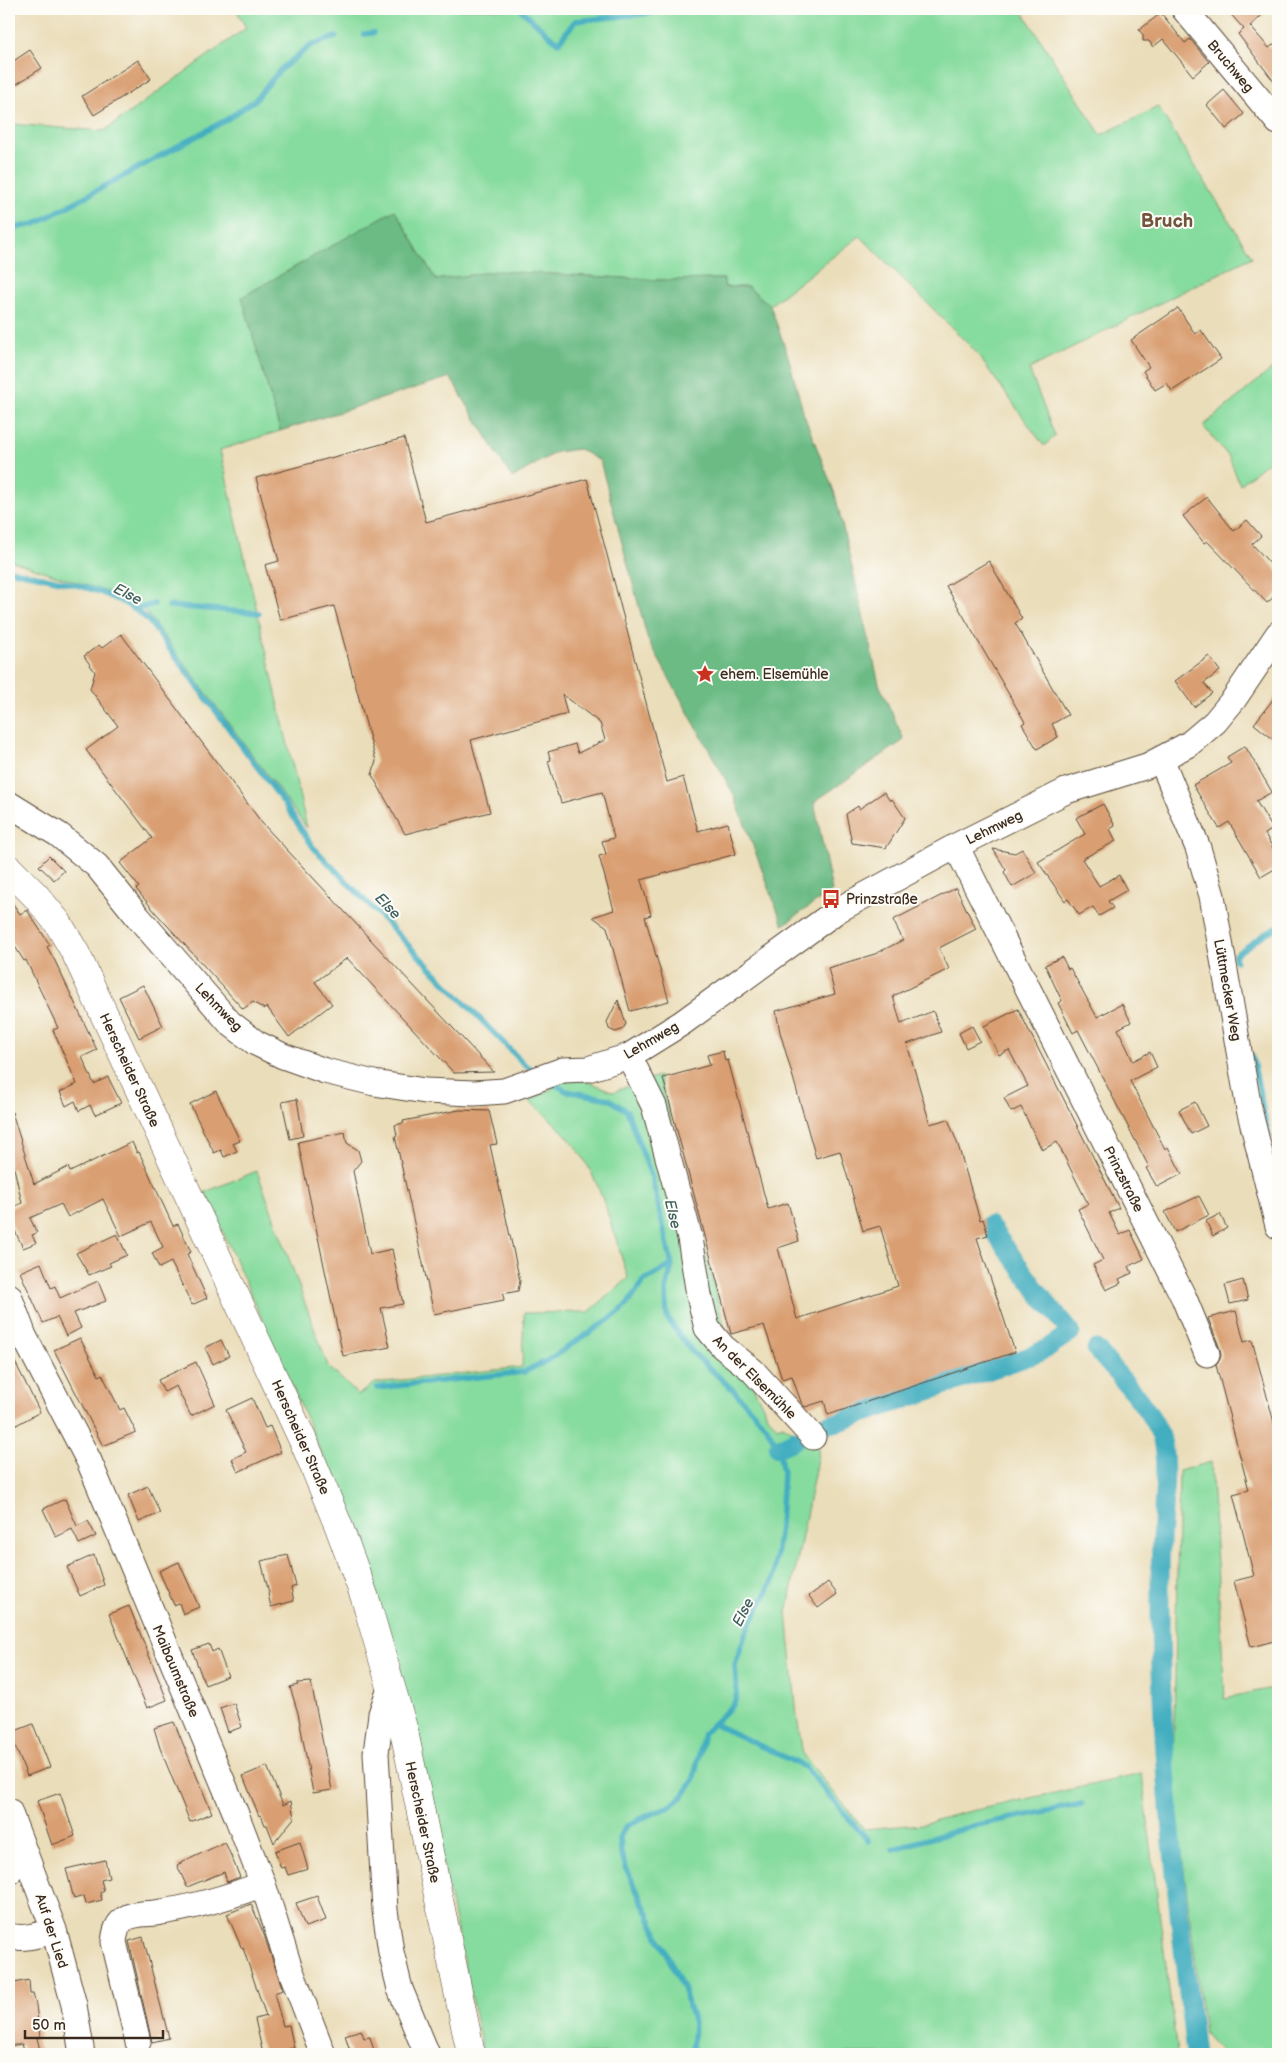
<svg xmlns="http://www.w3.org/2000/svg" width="1287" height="2063" viewBox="0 0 1287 2063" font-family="'Balsamiq Sans',sans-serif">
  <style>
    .green { fill: #86db9e; stroke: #60825e }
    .forest { fill: #6cbb85; stroke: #547252 }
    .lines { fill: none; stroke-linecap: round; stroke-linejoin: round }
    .stream { stroke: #42aec0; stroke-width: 5.5 }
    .canal { stroke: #42aec0; stroke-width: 19 }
    .building { fill: #d99e71 }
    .minor-casing { stroke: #554535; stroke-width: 27 }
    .major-casing { stroke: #554535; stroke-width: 29 }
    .minor { stroke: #fff; stroke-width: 25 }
    .major { stroke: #fff; stroke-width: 28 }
    .labels { text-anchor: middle; stroke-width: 4; stroke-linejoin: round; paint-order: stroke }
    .street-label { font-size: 14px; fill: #3b2a1e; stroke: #fdfcf7 }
    .poi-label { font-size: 14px; fill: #3b2a1e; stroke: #fdfcf7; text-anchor: start }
    .water-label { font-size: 15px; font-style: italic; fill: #3e5f5f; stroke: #fdfcf7 }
    .district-label { font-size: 19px; font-weight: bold; fill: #72533b; stroke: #fdfcf7 }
  </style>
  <rect width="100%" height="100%" fill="#fdfcf7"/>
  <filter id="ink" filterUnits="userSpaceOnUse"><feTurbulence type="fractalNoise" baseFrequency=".02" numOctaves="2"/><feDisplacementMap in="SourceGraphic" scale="10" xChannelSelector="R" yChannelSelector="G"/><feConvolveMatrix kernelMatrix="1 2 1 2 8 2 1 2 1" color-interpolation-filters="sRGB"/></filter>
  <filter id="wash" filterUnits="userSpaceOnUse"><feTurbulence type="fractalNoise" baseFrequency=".0096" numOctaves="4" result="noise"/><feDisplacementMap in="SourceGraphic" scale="20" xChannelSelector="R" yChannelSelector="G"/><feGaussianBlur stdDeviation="1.12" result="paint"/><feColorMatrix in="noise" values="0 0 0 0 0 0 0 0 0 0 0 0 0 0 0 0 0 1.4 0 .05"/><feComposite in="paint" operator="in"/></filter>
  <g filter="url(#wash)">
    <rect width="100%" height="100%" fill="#eaddb9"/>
    <path class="green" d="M 236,9 L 1021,9 L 1101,135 L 1158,107 L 1252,257 L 1029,369 L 1055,436 L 1044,446 L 975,351 L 860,236 L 770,305 L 748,287 L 724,287 L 724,279 L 662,280 L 497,271 L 436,280 L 395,210 L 242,297 L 280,431 L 220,450 L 307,828 L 149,616 L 135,601 L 9,560 L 9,124 L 104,131 L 246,28 Z
      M 1278,364 L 1278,453 L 1240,485 L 1229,457 L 1203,426 Z
      M 574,1076 L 614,1092 L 637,1082 L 659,1076 L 727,1336 L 767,1414 L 777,1427 L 783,1425 L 819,1449 L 787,1613 L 797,1717 L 803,1755 L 864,1829 L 922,1824 L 962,1813 L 1142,1774 L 1177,2054 L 483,2054 L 437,1836 L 370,1567 L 299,1402 L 205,1192 L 257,1171 L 328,1366 L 358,1395 L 375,1383 L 522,1367 L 524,1313 L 589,1312 L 628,1278 C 616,1241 604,1192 584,1159 C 570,1136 550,1118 529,1101 Z
      M 1211,1462 L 1225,1698 L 1278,1687 L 1278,2054 L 1223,2054 L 1204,2033 L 1173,1780 L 1179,1471 Z"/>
    <path class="forest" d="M 395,210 L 436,280 L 497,271 L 662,280 L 724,279 L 724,287 L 748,287 L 770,305 L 788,356 L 804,415 L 835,494 L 879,684 L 904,740 L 814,802 L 832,891 L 783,925 L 733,793 L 648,640 L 600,461 L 579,449 L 556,452 L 512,478 L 450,377 L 280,431 L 242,297 Z"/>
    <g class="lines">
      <path class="stream" d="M 520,9 L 558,43 L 575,21 L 652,13 L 663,9
        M 364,34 L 373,33
        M 9,229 L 35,224 L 226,120 L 255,100 L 280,70 L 311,45 L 336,37
        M 9,570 C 56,581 113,587 149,621 L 284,803 L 313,847 L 524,1064 L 537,1072
        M 169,606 L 259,613
        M 135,609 L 154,604
        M 1236,961 L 1235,955 L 1266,933 L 1278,927
        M 1252,1056 L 1269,1137
        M 551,1082 L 566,1091 L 609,1099 L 627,1111 L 652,1178 L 672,1265 L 666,1290 L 667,1318 L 692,1352 L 734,1391 L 766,1426 L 778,1448 L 783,1472 L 780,1526 L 773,1580 L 746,1632 L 735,1665 L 737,1693 L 734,1704 L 704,1733 L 693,1781 L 683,1796 L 668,1808 L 651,1814 L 626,1826 L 620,1836 L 621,1853 L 626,1868 L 683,1988 L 694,2023 L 692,2054
        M 377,1388 L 524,1372 L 550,1359 L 620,1312 L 633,1297 L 643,1281 L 672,1265
        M 714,1724 L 805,1767 L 868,1841
        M 893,1849 L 977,1825 L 1082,1804"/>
      <path class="canal" d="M 1096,1349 C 1115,1372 1151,1408 1161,1437 C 1169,1462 1162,1514 1161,1542 C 1159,1585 1160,1628 1161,1670 C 1165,1799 1180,1927 1195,2054
        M 825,1425 L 839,1422 L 1033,1355 L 1046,1349 L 1071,1332 L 1041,1296 L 989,1225
        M 778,1448 L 795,1440"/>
    </g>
    <g id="blocks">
      <path class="building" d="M 1226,9 L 1269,9 L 1250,26 L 1269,48 L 1278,41 L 1278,87 L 1238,34 L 1244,29 Z
        M 1161,13 L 1185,43 L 1190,39 L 1209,62 L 1193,76 L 1163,39 L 1153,47 L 1149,41 L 1143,41 L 1143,35 L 1139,30 Z
        M 30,50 L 42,68 L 9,89 L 9,64 Z
        M 138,60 L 151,79 L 94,115 L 82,96 Z
        M 1224,90 L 1244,114 L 1226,129 L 1207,105 Z
        M 1178,308 L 1195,334 L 1201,330 L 1221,359 L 1172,391 L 1167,383 L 1155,390 L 1143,371 L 1149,367 L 1131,340 Z
        M 404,438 L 426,522 L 587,479 L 667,782 L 683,777 L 698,831 L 728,823 L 736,854 L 641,880 L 651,915 L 645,917 L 669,1001 L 630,1011 L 607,927 L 593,917 L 614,910 L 599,856 L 606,854 L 602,841 L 614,838 L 602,792 L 561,803 L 559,796 L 558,796 L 548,761 L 551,760 L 548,752 L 575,744 L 578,753 L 605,740 L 600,723 L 562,694 L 567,714 L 471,740 L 490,812 L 405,834 L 372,775 L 376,761 L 334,606 L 280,620 L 265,565 L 279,561 L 256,478 Z
        M 1207,497 L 1234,531 L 1247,520 L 1261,536 L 1252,544 L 1278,572 L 1278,593 L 1267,603 L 1207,541 L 1204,543 L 1183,516 Z
        M 989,561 L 1022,619 L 1015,623 L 1068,715 L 1052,724 L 1058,737 L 1037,749 L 1022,724 L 1025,722 L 946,586 Z
        M 121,634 L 262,823 L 494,1072 L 454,1073 L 347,958 L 315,982 L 332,1004 L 289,1037 L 267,1007 L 264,1009 L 253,1002 L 243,1009 L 156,913 L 136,889 L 139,887 L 120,863 L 152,838 L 86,750 L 118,726 L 90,689 L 95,672 L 84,656 L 99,645 L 102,648 Z
        M 1209,656 L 1220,671 L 1204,683 L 1212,693 L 1194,707 L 1175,681 Z
        M 1278,693 L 1278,743 L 1254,724 Z
        M 1245,746 L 1272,792 L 1256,801 L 1273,829 L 1265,834 L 1278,857 L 1278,867 L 1261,877 L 1229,822 L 1219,828 L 1193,785 L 1231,763 L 1227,757 Z
        M 884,792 L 890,801 L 892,799 L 905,818 L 886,848 L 852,843 L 846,814 L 858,806 L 859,809 Z
        M 1103,804 L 1115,826 L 1110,829 L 1116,841 L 1082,859 L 1099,886 L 1119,875 L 1127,890 L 1108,901 L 1113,908 L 1099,916 L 1093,907 L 1079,915 L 1068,899 L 1065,901 L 1038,862 L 1085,834 L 1076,818 Z
        M 993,849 L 1015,853 L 1022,849 L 1036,873 L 1012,887 L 1004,872 L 1006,870 Z
        M 49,856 L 64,871 L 54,880 L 39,866 Z
        M 956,888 L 976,929 L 939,948 L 949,969 L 893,996 L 901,1024 L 933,1011 L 941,1032 L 907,1044 L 930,1124 L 948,1119 L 958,1145 L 980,1220 L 983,1219 L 988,1235 L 977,1238 L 1015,1352 L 828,1415 L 824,1401 L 805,1407 L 801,1402 L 792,1376 L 782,1379 L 764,1325 L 731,1334 L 663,1078 L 710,1065 L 707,1055 L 723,1051 L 725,1061 L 728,1060 L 768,1209 L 788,1203 L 799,1241 L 778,1248 L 797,1319 L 898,1286 L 880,1226 L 863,1231 L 840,1151 L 816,1158 L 780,1032 L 776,1011 L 835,994 L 828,968 L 875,954 L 903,940 L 893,920 Z
        M 9,898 L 20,914 L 27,910 L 50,945 L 47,947 L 55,961 L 97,1050 L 82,1057 L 94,1084 L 108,1077 L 121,1103 L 95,1115 L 90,1105 L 79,1111 L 75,1101 L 66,1106 L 60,1092 L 77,1084 L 53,1030 L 58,1028 L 26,960 L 24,961 L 9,937 Z
        M 1062,957 L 1068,969 L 1070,968 L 1097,1017 L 1122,1004 L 1131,1022 L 1118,1029 L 1133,1061 L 1150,1052 L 1157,1067 L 1130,1081 L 1165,1149 L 1168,1147 L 1182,1174 L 1157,1187 L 1146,1168 L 1149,1167 L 1078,1030 L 1073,1033 L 1058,1003 L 1062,1001 L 1045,965 Z
        M 143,985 L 163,1026 L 139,1038 L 119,997 Z
        M 618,1000 L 626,1024 L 622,1030 L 615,1032 L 609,1029 L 607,1022 Z
        M 1018,1009 L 1119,1208 L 1109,1213 L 1120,1235 L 1130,1230 L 1144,1259 L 1129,1266 L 1132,1273 L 1119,1279 L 1121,1283 L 1106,1290 L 1093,1265 L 1103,1260 L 1078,1209 L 1088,1204 L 1057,1142 L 1042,1150 L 1021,1107 L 1011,1112 L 1004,1098 L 1028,1086 L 1009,1050 L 999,1055 L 984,1026 Z
        M 972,1026 L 980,1041 L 966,1048 L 959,1033 Z
        M 216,1091 L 240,1141 L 233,1144 L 237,1151 L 224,1157 L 221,1150 L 214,1153 L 190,1104 Z
        M 297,1099 L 303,1136 L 290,1139 L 282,1102 Z
        M 1195,1102 L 1207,1126 L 1191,1134 L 1179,1110 Z
        M 459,1110 L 489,1111 L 497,1144 L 490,1145 L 520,1281 L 518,1291 L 503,1294 L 504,1300 L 434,1314 L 395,1136 L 397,1135 L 395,1125 L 404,1123 L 403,1121 Z
        M 12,1112 L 34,1184 L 68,1167 L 70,1172 L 132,1142 L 137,1153 L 139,1152 L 173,1226 L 178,1224 L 191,1252 L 187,1254 L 207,1298 L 192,1305 L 171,1262 L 159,1268 L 152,1253 L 163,1247 L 151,1222 L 121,1236 L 103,1199 L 68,1217 L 61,1204 L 30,1218 L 37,1233 L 32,1235 L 36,1243 L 23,1248 L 9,1218 L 9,1209 L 22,1203 L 14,1168 L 9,1170 L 9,1113 Z
        M 345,1132 L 347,1143 L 358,1150 L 361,1161 L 353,1171 L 370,1254 L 392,1249 L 403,1304 L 381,1308 L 390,1347 L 343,1356 L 298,1142 Z
        M 1199,1196 L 1209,1215 L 1175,1232 L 1165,1212 Z
        M 1220,1214 L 1227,1228 L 1213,1236 L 1206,1221 Z
        M 117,1234 L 127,1255 L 109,1263 L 111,1266 L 89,1275 L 76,1253 Z
        M 41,1263 L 51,1288 L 55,1286 L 60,1298 L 98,1281 L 106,1301 L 74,1313 L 81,1328 L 66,1336 L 57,1317 L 43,1323 L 20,1272 Z
        M 1243,1280 L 1248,1300 L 1230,1304 L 1225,1285 Z
        M 1236,1311 L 1244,1342 L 1252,1340 L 1278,1438 L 1278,1640 L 1251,1647 L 1234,1581 L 1254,1576 L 1233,1494 L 1249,1490 L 1216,1365 L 1221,1356 L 1220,1349 L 1208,1318 Z
        M 80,1338 L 99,1376 L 102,1374 L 120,1410 L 124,1408 L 136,1432 L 103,1446 L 54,1350 Z
        M 221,1340 L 229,1356 L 213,1364 L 205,1348 Z
        M 9,1350 L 40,1412 L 9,1429 Z
        M 196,1362 L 215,1404 L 191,1416 L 176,1386 L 164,1392 L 158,1380 Z
        M 252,1398 L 265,1428 L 270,1426 L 281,1452 L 238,1472 L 232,1459 L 246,1452 L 226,1410 Z
        M 148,1486 L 160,1513 L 139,1522 L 128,1495 Z
        M 65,1499 L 77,1526 L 88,1521 L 96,1536 L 79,1544 L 72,1529 L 56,1537 L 43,1509 Z
        M 94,1555 L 104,1585 L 80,1596 L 67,1567 Z
        M 288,1555 L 296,1586 L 291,1588 L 294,1601 L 271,1607 L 268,1594 L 269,1593 L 261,1561 Z
        M 179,1562 L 199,1607 L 183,1614 L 179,1603 L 174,1605 L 159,1571 Z
        M 828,1582 L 837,1594 L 818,1608 L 809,1596 Z
        M 129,1606 L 167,1700 L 147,1708 L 109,1614 Z
        M 209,1644 L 212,1652 L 218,1649 L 228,1676 L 205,1685 L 192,1650 Z
        M 311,1682 L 332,1790 L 313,1793 L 298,1713 L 290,1687 L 298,1685 L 297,1683 Z
        M 234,1703 L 242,1727 L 228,1732 L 220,1708 Z
        M 174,1722 L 212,1813 L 190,1822 L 160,1748 L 154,1728 Z
        M 33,1724 L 50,1767 L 27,1776 L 10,1733 Z
        M 267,1766 L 283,1805 L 291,1801 L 294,1818 L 274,1843 L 267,1825 L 265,1825 L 261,1815 L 259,1816 L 243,1776 Z
        M 60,1793 L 75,1836 L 52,1845 L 37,1801 Z
        M 225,1842 L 240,1877 L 227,1882 L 224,1872 L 187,1887 L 177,1865 Z
        M 300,1842 L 308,1869 L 288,1875 L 285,1867 L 281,1868 L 275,1851 Z
        M 105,1860 L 109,1878 L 101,1880 L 104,1891 L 100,1892 L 102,1900 L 86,1904 L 84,1896 L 74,1899 L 66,1869 Z
        M 317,1896 L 326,1920 L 305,1927 L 296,1903 Z
        M 251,1904 L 263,1932 L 283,1990 L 274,1993 L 283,2026 L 289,2025 L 294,2048 L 263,2054 L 255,2019 L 266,2016 L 243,1948 L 242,1949 L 227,1914 Z
        M 143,1937 L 169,2038 L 152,2042 L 129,1941 Z
        M 29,1980 L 30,1994 L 33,1994 L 36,2005 L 40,2037 L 37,2038 L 41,2054 L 25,2054 L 22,2044 L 9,2046 L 9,1984 Z
        M 361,2030 L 364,2038 L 370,2037 L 375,2054 L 351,2054 L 345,2035 Z"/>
    </g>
  </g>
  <g filter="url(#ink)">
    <use href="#blocks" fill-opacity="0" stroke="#554535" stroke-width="1"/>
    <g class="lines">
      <g class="minor-casing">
        <path id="minor" d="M 1184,9 L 1278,122
          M 1161,759 L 1198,848 L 1212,896 L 1249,1109 L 1278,1226
          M 9,804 L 59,835 L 97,866 L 138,917 L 230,1023 L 256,1043 L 283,1056 L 325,1071 L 374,1083 L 425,1091 L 474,1093 L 504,1091 L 563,1070 L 588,1069 L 629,1056 L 682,1023 L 838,910 L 956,846 L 1066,791 L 1147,766 L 1189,744 L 1215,722 L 1234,699 L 1278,634
          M 956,846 L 1184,1298 L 1207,1354
          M 629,1056 L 654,1106 L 690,1238 L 699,1295 L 707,1328 L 723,1347 L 752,1370 L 813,1437
          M 9,1296 L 24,1336 L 89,1461 L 236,1814 L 263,1884 L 289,1966 L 323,2054
          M 391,1685 L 381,1714 L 376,1753 L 385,1910 L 391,1952 L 400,1989 L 427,2054
          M 9,1811 L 54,1930 L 74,2005 L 82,2054
          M 9,1872 L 20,1841
          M 9,1936 C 25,1940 38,1935 54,1930
          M 138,2042 L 114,1942 C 115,1935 116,1926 122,1921 C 130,1913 145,1914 155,1913 C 192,1908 229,1897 263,1884"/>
      </g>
      <g class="major-casing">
        <path id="major" d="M 9,869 L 35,895 L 58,923 L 76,954 L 306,1447 L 339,1527 L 365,1598 L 404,1731 L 471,2054"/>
      </g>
      <use href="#minor" class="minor"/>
      <use href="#major" class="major"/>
    </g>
  </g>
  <defs>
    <g id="sight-bare" transform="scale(1.5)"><path d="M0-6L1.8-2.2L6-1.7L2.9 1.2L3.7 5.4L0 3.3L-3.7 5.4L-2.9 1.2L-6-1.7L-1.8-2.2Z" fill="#c8321e" stroke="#fdfcf7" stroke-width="2.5" paint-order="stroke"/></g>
    <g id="bus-bare" transform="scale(1.5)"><path d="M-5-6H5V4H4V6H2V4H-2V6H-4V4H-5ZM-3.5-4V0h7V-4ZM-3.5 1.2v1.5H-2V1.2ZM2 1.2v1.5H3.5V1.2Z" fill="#c8321e" stroke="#fdfcf7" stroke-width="2.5" paint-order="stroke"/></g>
  </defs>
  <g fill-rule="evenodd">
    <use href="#sight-bare" x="705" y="674"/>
    <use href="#bus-bare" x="831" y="899"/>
  </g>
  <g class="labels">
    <g class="street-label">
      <text transform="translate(1231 66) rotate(50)" y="5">Bruchweg</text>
      <text transform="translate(994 827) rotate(-26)" y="5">Lehmweg</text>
      <text transform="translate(1228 990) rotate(80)" y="5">Lüttmecker Weg</text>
      <text transform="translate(219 1007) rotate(46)" y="5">Lehmweg</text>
      <text transform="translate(651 1040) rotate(-30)" y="5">Lehmweg</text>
      <text transform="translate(130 1070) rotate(65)" y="5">Herscheider Straße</text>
      <text transform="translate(1124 1179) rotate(63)" y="5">Prinzstraße</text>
      <text transform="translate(755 1377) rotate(45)" y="5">An der Elsemühle</text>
      <text transform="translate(301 1437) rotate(66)" y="5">Herscheider Straße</text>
      <text transform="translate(176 1671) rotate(67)" y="5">Maibaumstraße</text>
      <text transform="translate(423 1822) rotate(78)" y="5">Herscheider Straße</text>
      <text transform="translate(52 1931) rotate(72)" y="5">Auf der Lied</text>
    </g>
    <g class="poi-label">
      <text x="720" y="679">ehem. Elsemühle</text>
      <text x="846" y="904">Prinzstraße</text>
    </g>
    <g class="water-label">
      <text transform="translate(128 594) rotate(27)" y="5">Else</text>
      <text transform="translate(388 906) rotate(46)" y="5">Else</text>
      <text transform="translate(673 1214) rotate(77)" y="5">Else</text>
      <text transform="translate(743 1612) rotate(-63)" y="5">Else</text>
    </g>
    <g class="district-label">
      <text x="1167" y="227">Bruch</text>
    </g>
  </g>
  <rect width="1287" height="2063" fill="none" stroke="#fdfcf7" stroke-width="30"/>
  <path d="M25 2030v8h138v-8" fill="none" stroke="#3b2a1e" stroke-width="2.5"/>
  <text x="32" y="2030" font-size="15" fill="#3b2a1e" stroke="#fdfcf7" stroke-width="4" paint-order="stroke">50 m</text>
</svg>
